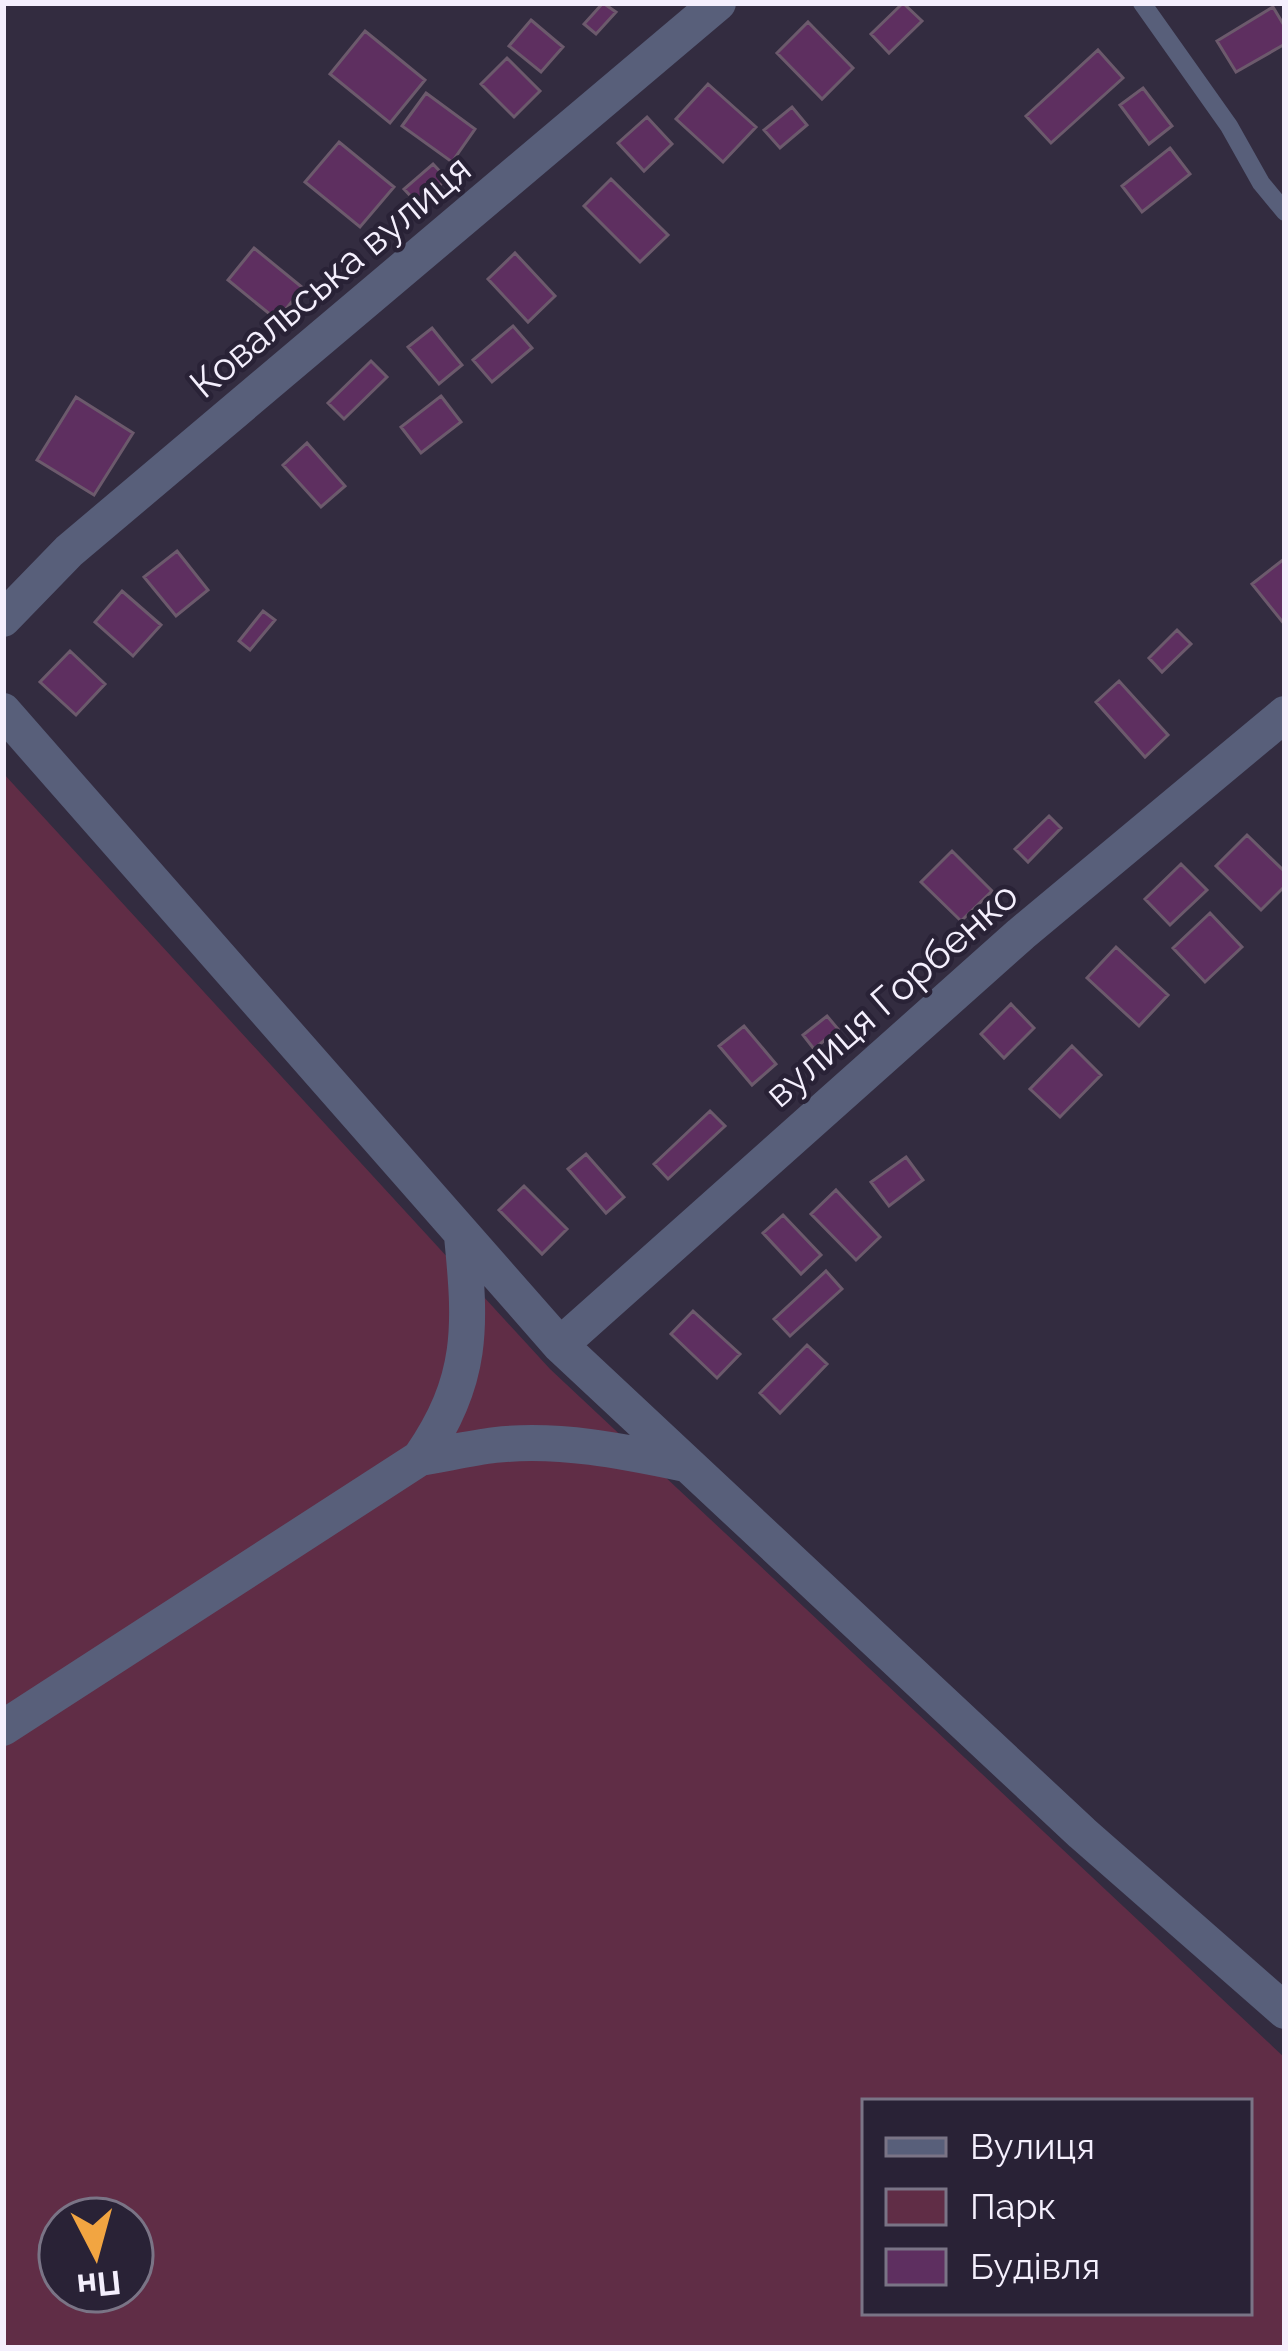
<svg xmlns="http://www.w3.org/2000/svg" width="1288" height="2351" viewBox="0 0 1288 2351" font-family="Raleway,sans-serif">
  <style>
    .green { fill: #602d46; fill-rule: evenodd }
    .building { fill: #5e2f60; stroke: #6c5a6c; stroke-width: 3 }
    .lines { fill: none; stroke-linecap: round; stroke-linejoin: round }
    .lane { stroke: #585f7a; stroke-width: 18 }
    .street { stroke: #585f7a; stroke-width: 36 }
    .labels { text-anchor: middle; stroke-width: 9; stroke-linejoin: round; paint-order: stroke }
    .street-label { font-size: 39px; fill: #f4effd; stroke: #292236 }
  </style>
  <rect width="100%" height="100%" fill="#332c40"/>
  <path class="green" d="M 3,773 L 550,1369 L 1285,2058 L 1285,2348 L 3,2348 ZM 865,2102 L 1249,2102 L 1249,2312 L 865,2312 ZM 60,2219 L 132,2219 L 132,2291 L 60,2291 Z"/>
  <path class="building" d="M 603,3 L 616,12 L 596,34 L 584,24 Z
    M 903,3 L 922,21 L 889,53 L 871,34 Z
    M 1273,7 L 1285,27 L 1285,44 L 1236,72 L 1217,41 Z
    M 531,20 L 563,47 L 541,72 L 509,46 Z
    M 808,22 L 853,68 L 822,99 L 777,53 Z
    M 365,31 L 425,80 L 390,123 L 330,74 Z
    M 1098,50 L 1123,78 L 1051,143 L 1026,116 Z
    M 507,58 L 540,91 L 514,117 L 481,84 Z
    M 708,84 L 756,127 L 723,162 L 676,119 Z
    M 1143,88 L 1172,126 L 1149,144 L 1120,105 Z
    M 426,93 L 475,129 L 452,162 L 402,126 Z
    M 792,107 L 807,125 L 780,148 L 764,130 Z
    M 647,117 L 672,144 L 644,171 L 618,143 Z
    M 339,142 L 394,187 L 360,227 L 305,182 Z
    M 1170,148 L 1190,174 L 1142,212 L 1122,186 Z
    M 433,164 L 447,179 L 418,204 L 404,189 Z
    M 611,179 L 668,235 L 640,262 L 584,206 Z
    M 254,248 L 303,288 L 277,320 L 228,280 Z
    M 515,253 L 555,296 L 528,322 L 488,279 Z
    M 513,326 L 532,348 L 492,382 L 473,360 Z
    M 432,328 L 462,365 L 439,384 L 408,347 Z
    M 371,361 L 387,377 L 344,419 L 328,403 Z
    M 441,396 L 461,422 L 421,453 L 401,427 Z
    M 76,397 L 133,433 L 94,495 L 37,460 Z
    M 307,443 L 345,486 L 321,507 L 283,465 Z
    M 177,551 L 208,590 L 176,616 L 144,577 Z
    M 1284,559 L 1285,561 L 1285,625 L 1252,584 Z
    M 122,591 L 161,625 L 133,656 L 95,622 Z
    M 263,611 L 275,620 L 250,650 L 239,641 Z
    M 1177,630 L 1191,644 L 1162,672 L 1149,658 Z
    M 70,651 L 105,684 L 76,715 L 40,682 Z
    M 1119,681 L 1168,735 L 1145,757 L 1096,702 Z
    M 1049,816 L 1061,828 L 1028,862 L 1015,849 Z
    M 1247,835 L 1285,872 L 1285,886 L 1261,910 L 1216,866 Z
    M 952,851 L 992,891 L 961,921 L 921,882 Z
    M 1181,864 L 1207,890 L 1170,925 L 1145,899 Z
    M 1210,913 L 1242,947 L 1205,982 L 1173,948 Z
    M 1116,947 L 1168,995 L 1139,1026 L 1087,978 Z
    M 1011,1004 L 1034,1028 L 1004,1058 L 981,1034 Z
    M 827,1016 L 838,1029 L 814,1049 L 803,1035 Z
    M 744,1026 L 776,1064 L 752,1085 L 719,1046 Z
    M 1072,1046 L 1101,1075 L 1060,1117 L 1030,1089 Z
    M 710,1111 L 725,1126 L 668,1179 L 654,1164 Z
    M 586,1154 L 624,1197 L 606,1213 L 568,1169 Z
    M 906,1157 L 923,1180 L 889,1206 L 871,1182 Z
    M 524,1186 L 567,1229 L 542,1254 L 499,1210 Z
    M 836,1190 L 880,1237 L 856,1260 L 811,1214 Z
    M 783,1215 L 821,1255 L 801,1274 L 763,1233 Z
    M 826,1271 L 842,1289 L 790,1336 L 774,1319 Z
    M 693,1311 L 740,1354 L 717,1378 L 671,1334 Z
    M 807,1345 L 827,1364 L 780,1413 L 760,1393 Z"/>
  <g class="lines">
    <path class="lane" d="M 1142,3 L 1229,126 L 1261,183 L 1285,212"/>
    <path class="street" d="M 3,619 L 69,551 L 718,3
      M 3,711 L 560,1345 L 1082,1833 L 1285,2011
      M 560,1345 L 1021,934 L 1285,714
      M 420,1458 C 474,1380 471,1326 462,1236
      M 3,1728 L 420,1458 C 445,1454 470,1448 495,1445 C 559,1438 623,1451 685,1464"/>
  </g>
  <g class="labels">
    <g class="street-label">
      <text transform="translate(330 276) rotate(-40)" y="14">Ковальська вулиця</text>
      <text transform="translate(891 994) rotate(-41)" y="14">вулиця Горбенко</text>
    </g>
  </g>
  <rect width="1288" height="2351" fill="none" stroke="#f4effd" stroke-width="12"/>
  <rect x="862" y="2099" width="390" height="216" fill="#292236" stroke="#7a7486" stroke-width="3"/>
  <rect x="886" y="2138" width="60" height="18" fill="#585f7a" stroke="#7a7486" stroke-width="3"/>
  <text x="970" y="2159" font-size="36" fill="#f4effd">Вулиця</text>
  <rect x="886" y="2189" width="60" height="36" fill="#602d46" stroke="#7a7486" stroke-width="3"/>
  <text x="970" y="2219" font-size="36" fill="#f4effd">Парк</text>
  <rect x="886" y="2249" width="60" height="36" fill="#5e2f60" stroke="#7a7486" stroke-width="3"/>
  <text x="970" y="2279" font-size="36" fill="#f4effd">Будівля</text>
  <g transform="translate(96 2255) rotate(174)"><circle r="57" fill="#292236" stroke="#7a7486" stroke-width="3"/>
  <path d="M0-9L21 45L0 30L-21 45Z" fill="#f2a541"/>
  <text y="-18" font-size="33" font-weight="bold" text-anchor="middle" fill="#f4effd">Пн</text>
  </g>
</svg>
